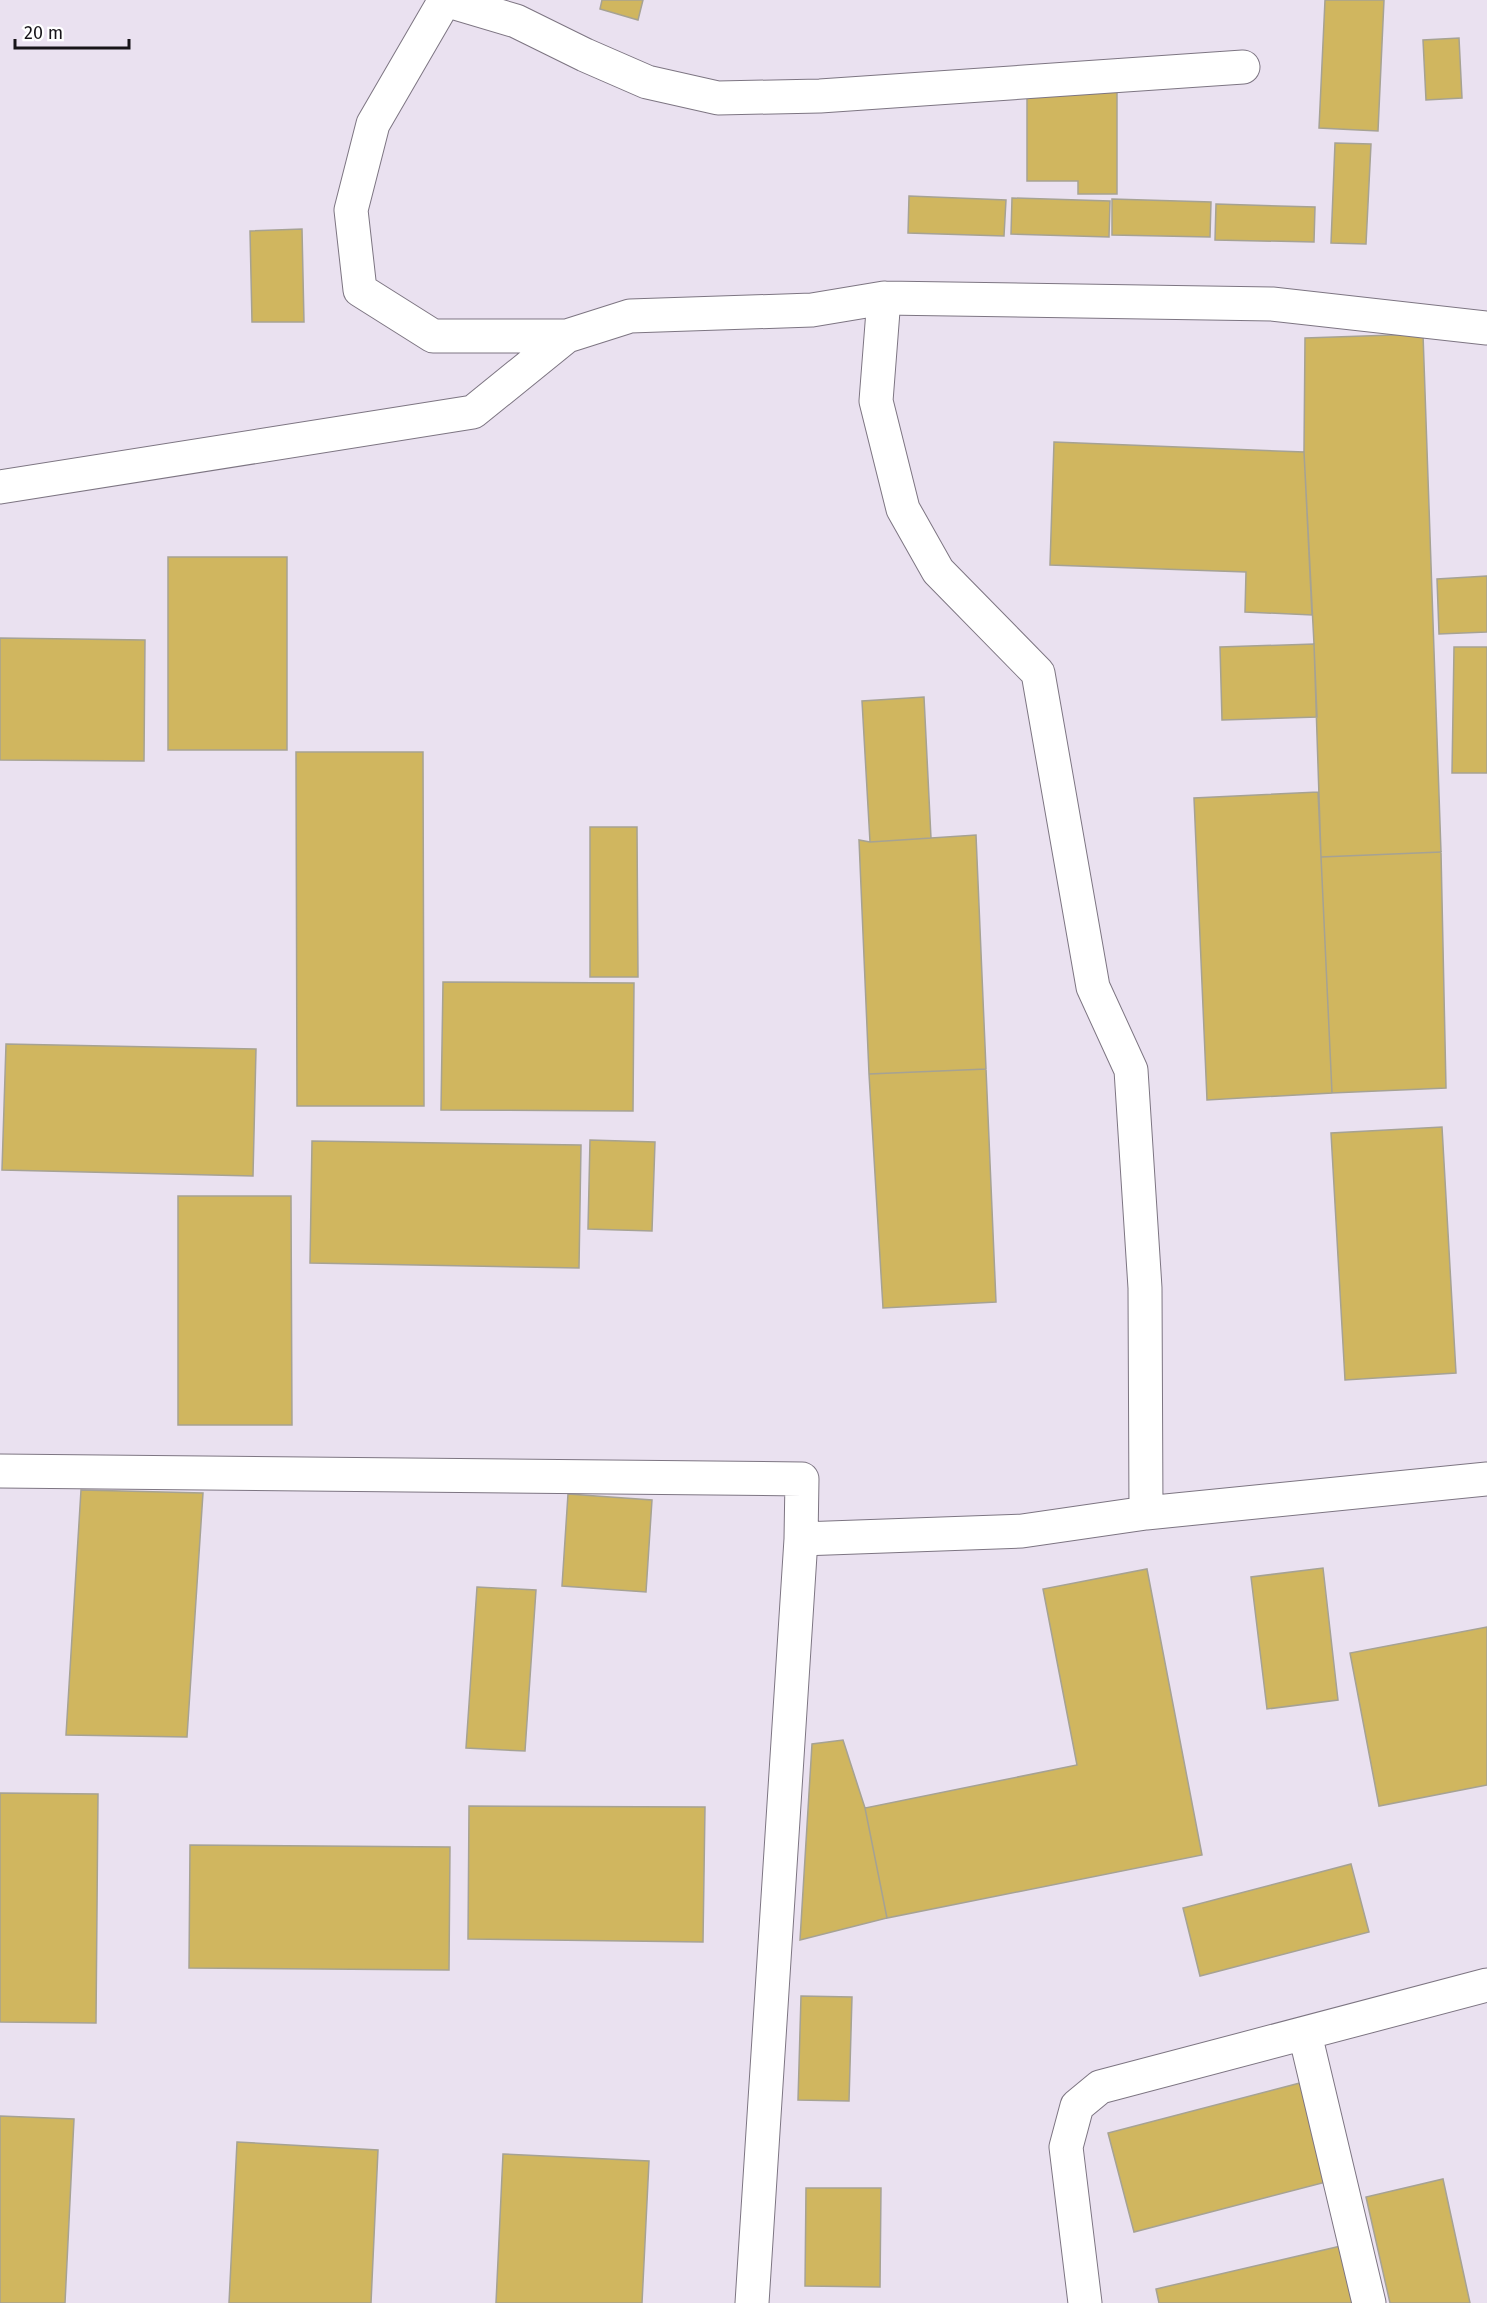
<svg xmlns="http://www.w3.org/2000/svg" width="1487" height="2303" viewBox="0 0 1487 2303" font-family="'Fira Sans',sans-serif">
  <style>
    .building { fill: #d0b65f; stroke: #a6a293; stroke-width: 1.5 }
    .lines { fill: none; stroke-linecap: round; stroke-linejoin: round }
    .minor-casing { stroke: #7d7582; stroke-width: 35 }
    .minor { stroke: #fff; stroke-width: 33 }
  </style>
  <rect width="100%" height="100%" fill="#eae1f0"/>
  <path class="building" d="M 602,0 L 643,0 L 638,20 L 600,9 Z
    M 1325,0 L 1384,0 L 1378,131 L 1319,128 Z
    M 1459,38 L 1462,98 L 1426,100 L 1423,40 Z
    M 1027,91 L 1117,91 L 1117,194 L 1078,194 L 1078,181 L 1027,181 Z
    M 1335,143 L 1371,144 L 1366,244 L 1331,243 Z
    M 909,196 L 1006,200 L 1004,236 L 908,233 Z
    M 1012,198 L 1110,201 L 1109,237 L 1011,234 Z
    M 1112,199 L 1211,202 L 1210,237 L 1112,235 Z
    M 1216,204 L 1315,207 L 1314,242 L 1215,240 Z
    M 302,229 L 304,322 L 252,322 L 250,231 Z
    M 1423,334 L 1441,852 L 1321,857 L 1314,644 L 1304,452 L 1305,338 Z
    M 1054,442 L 1304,452 L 1312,615 L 1245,612 L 1246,572 L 1050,565 Z
    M 168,557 L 287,557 L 287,750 L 168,750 Z
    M 1487,576 L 1487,632 L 1439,634 L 1437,579 Z
    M 0,638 L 145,640 L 144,761 L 0,760 Z
    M 1314,644 L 1317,717 L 1222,720 L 1220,647 Z
    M 1454,647 L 1487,647 L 1487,773 L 1452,773 Z
    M 924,697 L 931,838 L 870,842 L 862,701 Z
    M 296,752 L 423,752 L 424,1106 L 297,1106 Z
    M 1318,792 L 1332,1093 L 1207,1100 L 1194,798 Z
    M 590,827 L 637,827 L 638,977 L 590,977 Z
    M 976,835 L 986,1069 L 869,1074 L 859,840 L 870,842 Z
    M 1441,852 L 1446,1088 L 1332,1093 L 1321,857 Z
    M 443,982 L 634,983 L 633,1111 L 441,1110 Z
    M 6,1044 L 256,1049 L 253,1176 L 2,1170 Z
    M 986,1069 L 996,1302 L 883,1308 L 869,1074 Z
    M 1442,1127 L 1456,1373 L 1345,1380 L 1331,1133 Z
    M 590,1140 L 655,1142 L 652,1231 L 588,1229 Z
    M 312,1141 L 581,1145 L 579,1268 L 310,1263 Z
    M 178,1196 L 291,1196 L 292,1425 L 178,1425 Z
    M 81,1490 L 203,1493 L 187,1737 L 66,1735 Z
    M 568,1494 L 652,1500 L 646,1592 L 562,1586 Z
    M 1323,1568 L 1338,1700 L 1267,1709 L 1251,1577 Z
    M 1147,1569 L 1202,1855 L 887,1918 L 865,1808 L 1077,1765 L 1043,1589 Z
    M 477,1587 L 536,1590 L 525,1751 L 466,1748 Z
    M 1487,1627 L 1487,1785 L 1379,1806 L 1350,1653 Z
    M 843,1740 L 865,1808 L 887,1918 L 800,1940 L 812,1744 Z
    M 0,1793 L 98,1794 L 96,2023 L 0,2022 Z
    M 469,1806 L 705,1807 L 703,1942 L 468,1939 Z
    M 190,1845 L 450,1847 L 449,1970 L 189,1968 Z
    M 1351,1864 L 1369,1932 L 1200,1976 L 1183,1908 Z
    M 801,1996 L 852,1997 L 849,2101 L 798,2100 Z
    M 1300,2083 L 1326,2182 L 1134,2232 L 1108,2133 Z
    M 0,2116 L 74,2119 L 65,2303 L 0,2303 Z
    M 237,2142 L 378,2150 L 371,2303 L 229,2303 Z
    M 503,2154 L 649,2161 L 642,2303 L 496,2303 Z
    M 1443,2179 L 1470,2303 L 1390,2303 L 1366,2197 Z
    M 806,2188 L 881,2188 L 880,2287 L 805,2286 Z
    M 1341,2246 L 1354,2303 L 1159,2303 L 1156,2289 Z"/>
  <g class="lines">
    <g class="minor-casing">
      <path id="minor" d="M 445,0 L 516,21 L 585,55 L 647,82 L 718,98 L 820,96 L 1243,67
        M 445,0 L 373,124 L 351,210 L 360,290 L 433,336 L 567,336
        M 884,298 L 876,401 L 903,509 L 938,571 L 1038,673 L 1093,987 L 1131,1070 L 1145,1288 L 1146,1513
        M 0,487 L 473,412 L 567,336 L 630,316 L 812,310 L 884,298 L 1272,304 L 1487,328
        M 0,1471 L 802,1479 L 801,1539 L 1022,1531 L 1146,1513 L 1487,1479
        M 1305,2034 L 1369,2303
        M 752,2303 L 801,1539
        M 1085,2303 L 1066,2147 L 1077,2106 L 1100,2087 L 1487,1985"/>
    </g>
    <use href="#minor" class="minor"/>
  </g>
  <path d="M15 39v9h114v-9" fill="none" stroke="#171419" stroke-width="3"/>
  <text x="24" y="39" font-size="18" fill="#171419" stroke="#ffffff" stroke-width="4.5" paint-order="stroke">20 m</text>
</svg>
